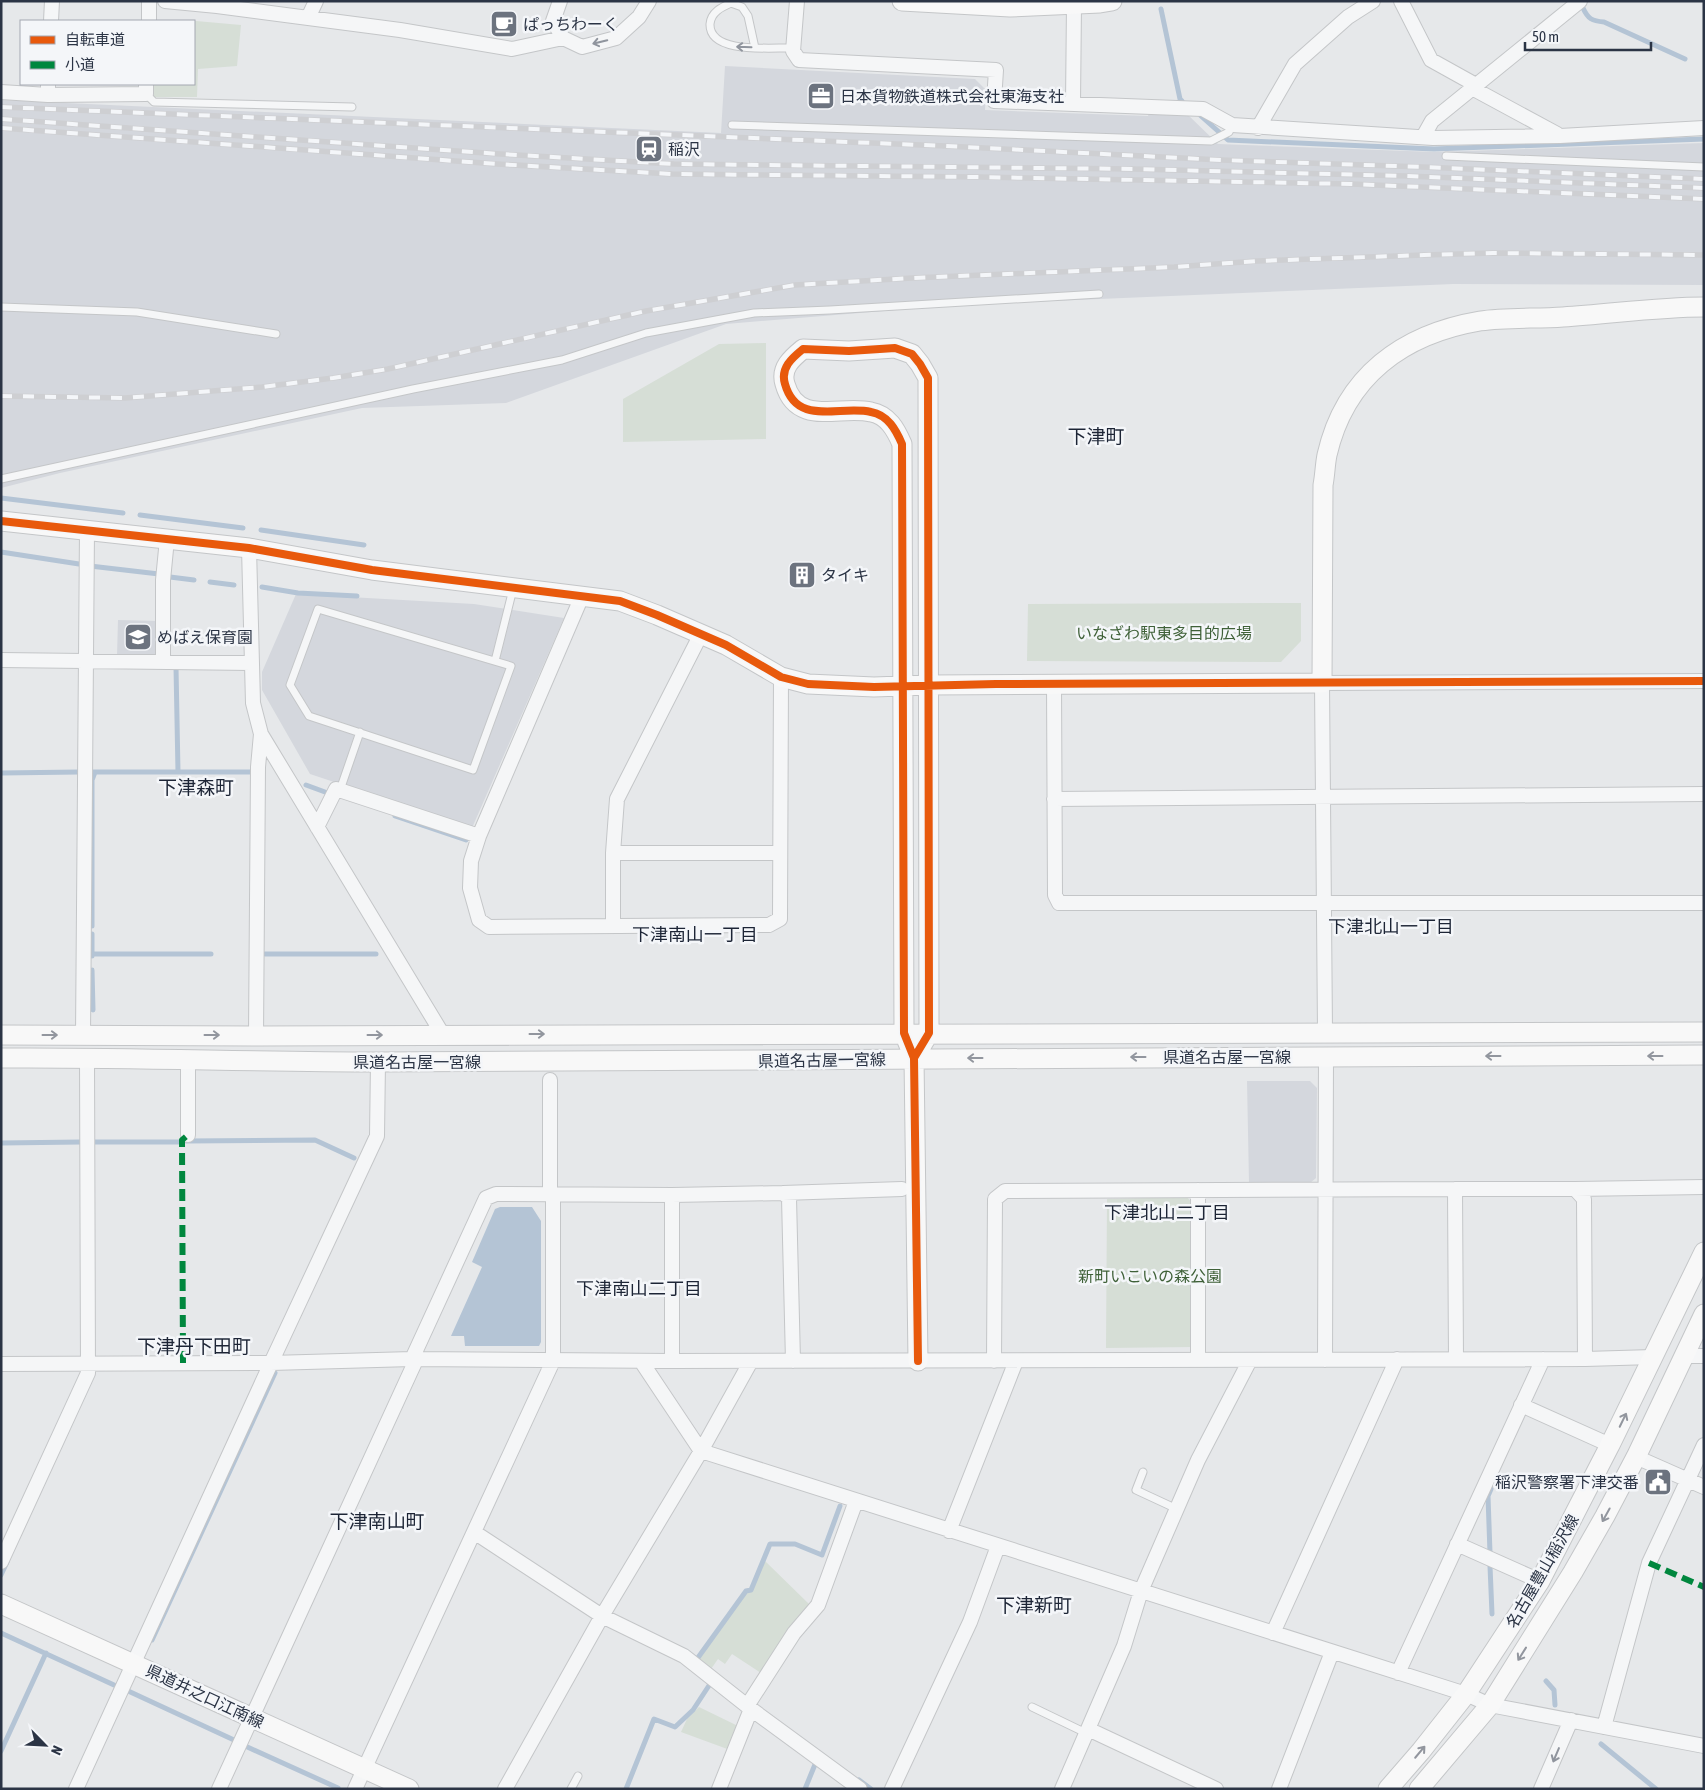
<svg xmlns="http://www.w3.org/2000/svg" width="1705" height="1790" viewBox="0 0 1705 1790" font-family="'Asap Condensed','Noto Sans JP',sans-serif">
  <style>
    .built { fill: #d4d7dd }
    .green { fill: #d6ded6 }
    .water { fill: #b4c4d5 }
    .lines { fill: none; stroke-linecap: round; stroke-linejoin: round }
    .stream { stroke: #b4c4d5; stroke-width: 5 }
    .lane-casing { stroke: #c4c6c8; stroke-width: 9 }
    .street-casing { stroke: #c4c6c8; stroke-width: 16 }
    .secondary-casing { stroke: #c4c6c8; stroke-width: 21 }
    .lane { stroke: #f5f6f7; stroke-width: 7 }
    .street { stroke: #f5f6f7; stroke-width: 14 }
    .secondary { stroke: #f8f8f8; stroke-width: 19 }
    .rail-casing { stroke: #cecfd2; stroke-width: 5.5 }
    .rail { stroke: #f4f6f9; stroke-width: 4; stroke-dasharray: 11; stroke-linecap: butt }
    .quiet { stroke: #00873e; stroke-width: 6; stroke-dasharray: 12 6; stroke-linecap: butt }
    .cycleway-casing { stroke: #f4f6f9; stroke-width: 11 }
    .cycleway { stroke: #e8590c; stroke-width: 8 }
    .oneway { stroke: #90959e }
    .oneway2 { stroke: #92969e }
    .labels { text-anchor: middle; stroke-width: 5; stroke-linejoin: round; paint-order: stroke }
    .poi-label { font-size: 16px; fill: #2b3445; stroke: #f4f6f9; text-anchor: start }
    .park-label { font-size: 16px; fill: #3f6138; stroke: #f4f6f9 }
    .street-label { font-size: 16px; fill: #2b3445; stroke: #f4f6f9 }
    .neighbourhood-label { font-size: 18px; fill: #1d2536; stroke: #f4f6f9 }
    .quarter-label { font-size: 19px; fill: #1d2536; stroke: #f4f6f9 }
  </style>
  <rect width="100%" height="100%" fill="#e6e8ea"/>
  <path class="built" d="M 725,66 L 975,79 L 986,90 L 985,110 L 1148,116 L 1149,112 L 1186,113 L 1218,144 L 1435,152 L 1704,143 L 1704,285 L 1453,284 L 957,305 L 726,324 L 506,403 L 362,408 L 60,473 L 1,488 L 1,100 L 721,133 Z
    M 296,594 L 474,604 L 564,618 L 472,828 L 310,774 L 262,690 L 262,672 Z
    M 118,620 L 159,621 L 158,653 L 154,657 L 117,656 Z
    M 1247,1081 L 1310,1081 L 1317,1088 L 1316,1178 L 1310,1183 L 1249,1183 Z"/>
  <path class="green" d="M 185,20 L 241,25 L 237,66 L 198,69 L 197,97 L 154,97 L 154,84 L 194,84 L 194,21 L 185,21 Z
    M 766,343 L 766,439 L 623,442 L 623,399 L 719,344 Z
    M 1301,603 L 1301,641 L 1281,662 L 1027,661 L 1028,604 Z
    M 1187,1197 L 1194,1205 L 1193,1347 L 1106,1348 L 1107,1199 Z
    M 765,1561 L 809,1604 L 789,1630 L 761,1673 L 732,1654 L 725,1664 L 718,1659 L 711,1669 L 697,1661 L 747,1592 L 751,1590 Z
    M 699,1707 L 738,1726 L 730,1750 L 681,1732 L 687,1719 Z"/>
  <path class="water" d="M 500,1207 L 532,1207 L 541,1221 L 541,1342 L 539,1346 L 465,1346 L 464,1336 L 451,1336 L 482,1267 L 472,1262 L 495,1209 Z"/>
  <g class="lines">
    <path class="stream" d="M 1583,8 C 1588,19 1592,21 1604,22 L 1685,59
      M 1161,9 L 1180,99 L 1182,101
      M 1201,116 L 1228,140 L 1434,149 L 1704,139
      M 1,498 L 123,513
      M 140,515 L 243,528
      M 261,530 L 364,545
      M 1,552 L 79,564
      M 90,566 L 159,574
      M 170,577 L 194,580
      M 210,582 L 234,585
      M 262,587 L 298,593 L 357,596
      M 176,667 L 178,772
      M 90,772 L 95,772 L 92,780 L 92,926
      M 95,772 L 252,772
      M 1,773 L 79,772
      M 306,785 L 325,792
      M 395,816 L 466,840
      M 92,954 L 211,954
      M 265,954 L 376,954
      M 92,956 L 92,934
      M 92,970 L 93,1010
      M 186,1141 L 315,1140 L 354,1158
      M 93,1142 L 179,1142
      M 1,1143 L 81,1142
      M 1490,1553 L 1488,1496 L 1491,1489
      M 1490,1566 L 1492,1614
      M 1,1575 L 7,1562
      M 1,1633 L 114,1685
      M 152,1640 L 275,1373
      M 697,1659 L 746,1591 L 751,1590 L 770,1544 L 795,1544 L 822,1555 L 840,1506
      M 1546,1681 L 1554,1690 L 1555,1705
      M 126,1690 L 234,1740
      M 1601,1744 L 1656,1789
      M 243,1745 L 338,1788
      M 1,1751 L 46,1653
      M 859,1780 L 871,1789
      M 626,1789 L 654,1719 L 675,1727 L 693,1710 L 710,1684
      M 805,1789 L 816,1762"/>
    <g class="lane-casing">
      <path id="lane" d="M 755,48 L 748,16 L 742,7 L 731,3 C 722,7 711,12 710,24 C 709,55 774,47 793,48
        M 146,94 L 154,102 L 352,107
        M 732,125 L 1211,141 L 1229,132 L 1232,125
        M 1446,156 L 1704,167
        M 1,307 L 137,312 L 276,334
        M 1,479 L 413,389 L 562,360 L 646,333 L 754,313 L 830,310 L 1099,294
        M 318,609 L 511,666 L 473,770 L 309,716 L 290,685 Z
        M 495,661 L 513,589
        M 340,790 L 360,732
        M 1143,1472 L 1136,1490 L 1177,1509
        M 1032,1707 L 1086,1733
        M 571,1789 L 578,1776"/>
    </g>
    <g class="street-casing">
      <path id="street" d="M 165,1 L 217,6 L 400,30 L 512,49 L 563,38
        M 560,1 L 553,21 L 563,38 L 582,47 L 616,38 L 639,17 L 649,1
        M 797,1 L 793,51 L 799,60 L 996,70 L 994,101 L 1203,109 L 1232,125 L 1433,138 L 1560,136 L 1704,128
        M 1401,1 L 1431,60 L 1476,85
        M 308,18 L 316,1
        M 51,21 L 52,1
        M 149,21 L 149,1
        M 48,84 L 48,95 L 146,94 L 146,84
        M 1472,88 L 1557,134
        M 1,92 L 48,95
        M 1073,103 L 1074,4
        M 1258,128 L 1295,64 L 1348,17 L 1373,1
        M 1423,137 L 1432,121 L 1580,1
        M 249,548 L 253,703 L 261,734 L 443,1035
        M 582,596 L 479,836 L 471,861 L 470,888 L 479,920 L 489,927 L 769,925 L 780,919 L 781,677
        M 1,660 L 251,663
        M 163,662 L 163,580 L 167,539
        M 1054,684 L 1055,895 L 1059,903 L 1704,903
        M 1054,799 L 1704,794
        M 317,827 L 336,789 L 479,836
        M 613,853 L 780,853
        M 613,926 L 613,853 L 617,799 L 701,634
        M 1325,1032 L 1322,683 L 1704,681
        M 83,1035 L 87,530
        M 256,1036 L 258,767 L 261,734
        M 188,1060 L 188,1135
        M 1575,1189 L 1704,1187
        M 783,1193 L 902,1189
        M 550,1195 L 550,1080
        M 672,1195 L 672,1361
        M 1683,1356 L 1704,1356
        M 412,1359 L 486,1198 L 496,1194 L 672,1195 L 783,1193 L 789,1198 L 793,1361
        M 1456,1359 L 1455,1189 L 1575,1189 L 1584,1199 L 1585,1359
        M 1198,1360 L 1198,1190
        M 1325,1360 L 1326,1057
        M 641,1361 L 701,1451 L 1466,1694 L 1490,1705 L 1704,1746
        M 994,1361 L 995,1199 L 1005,1191 L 1455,1189
        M 1,1364 L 271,1363 L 412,1359 L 672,1361 L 1585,1359 L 1653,1357
        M 1521,1405 L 1610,1445
        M 1636,1457 L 1704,1487
        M 949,1531 L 1016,1361
        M 474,1532 L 602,1616 L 684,1656 L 751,1709 L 860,1789
        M 1457,1544 L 1540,1581
        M 1,1562 L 88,1373 L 87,1058
        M 1273,1633 L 1397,1359
        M 1398,1673 L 1543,1359
        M 747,1706 L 794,1633 L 818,1605 L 856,1501
        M 1604,1727 L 1649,1563 L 1704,1445
        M 1088,1729 L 1216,1789
        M 76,1789 L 271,1363 L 377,1136 L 378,1062
        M 219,1789 L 416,1360
        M 355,1789 L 553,1361 L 553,1195
        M 505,1789 L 602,1616 L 701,1451 L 751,1361
        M 719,1789 L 751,1709
        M 892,1789 L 970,1622 L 998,1546
        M 1062,1789 L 1124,1646 L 1141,1591 L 1198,1460 L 1250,1360
        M 1279,1789 L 1332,1652
        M 1541,1789 L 1571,1720"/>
    </g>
    <g class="secondary-casing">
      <path id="secondary" d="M 902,1 L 1010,7 L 1100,3 L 1112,1
        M 1,521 L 249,548 L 372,570 L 620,601 L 657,615 L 726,645 L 781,677 L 808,684 L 874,687 L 929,685 L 1322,683 L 1323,485 C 1325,475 1325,465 1327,455 C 1345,376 1403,334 1480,321 C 1506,317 1537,319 1563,317 C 1611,314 1657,307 1704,307
        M 1,1035 L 256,1036 L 1704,1032
        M 1,1058 C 127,1057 253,1062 378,1062 L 1704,1055
        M 914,1058 L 929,1033 L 928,378 L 920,364 L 912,354 L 895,348 L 849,351 L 803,349 C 792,358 780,368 785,384 C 797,427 840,405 871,412 C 888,415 896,430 902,444 L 904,1033 L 914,1058 L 918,1361
        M 1,1604 L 409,1789
        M 1388,1789 L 1421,1751 L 1466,1694 L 1540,1581 L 1610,1445 L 1704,1252
        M 1419,1789 L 1490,1705 L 1573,1572 L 1605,1516 L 1636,1457 L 1704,1314"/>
    </g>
    <use href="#lane" class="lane"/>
    <use href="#street" class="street"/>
    <use href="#secondary" class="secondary"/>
    <g class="rail-casing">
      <path id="rail" d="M 1,107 L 946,146 L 1221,160 L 1423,167 L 1704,179
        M 1,119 L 500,154 L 674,164 L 1134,169 L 1406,176 L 1704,188
        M 1,128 L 497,164 L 672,174 L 980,177 L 1351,184 L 1704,199
        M 1,396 L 125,398 L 262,387 L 333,378 L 388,369 L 646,311 L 795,285 L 912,278 L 1174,267 L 1257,261 L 1424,255 L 1493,253 L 1704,255"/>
    </g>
    <use href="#rail" class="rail"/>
    <path class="quiet" d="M 183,1363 L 182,1140 L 188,1135
      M 1649,1563 L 1704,1587"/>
    <g class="cycleway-casing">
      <path id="cycleway" d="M 1,521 L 249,548 L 372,570 L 620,601 L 657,615 L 726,645 L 781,677 L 808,684 L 874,687 L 996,684 L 1704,681
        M 914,1058 L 929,1033 L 928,378 L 920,364 L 912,354 L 895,348 L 849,351 L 803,349 C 792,358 780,368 785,384 C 797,427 840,405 871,412 C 888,415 896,430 902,444 L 904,1033 L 914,1058 L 918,1361"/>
    </g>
    <use href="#cycleway" class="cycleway"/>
  </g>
  <defs><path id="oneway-shaft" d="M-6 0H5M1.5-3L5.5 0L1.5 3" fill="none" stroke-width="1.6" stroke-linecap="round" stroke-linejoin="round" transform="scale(1.25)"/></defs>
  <g class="oneway">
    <use href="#oneway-shaft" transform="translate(600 42) rotate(166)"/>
    <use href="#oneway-shaft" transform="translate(744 47) rotate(-178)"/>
    <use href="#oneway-shaft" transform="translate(1556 1755) rotate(113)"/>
  </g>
  <g class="oneway2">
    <use href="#oneway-shaft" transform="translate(537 1034)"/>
    <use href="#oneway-shaft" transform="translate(50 1035)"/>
    <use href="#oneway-shaft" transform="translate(212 1035)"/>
    <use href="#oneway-shaft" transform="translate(375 1035)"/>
    <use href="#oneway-shaft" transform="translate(1493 1056) rotate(180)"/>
    <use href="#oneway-shaft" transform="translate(1655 1056) rotate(180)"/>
    <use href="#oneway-shaft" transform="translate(1138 1057) rotate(180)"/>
    <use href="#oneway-shaft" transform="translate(975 1058) rotate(180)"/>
    <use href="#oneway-shaft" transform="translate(1623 1420) rotate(-64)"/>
    <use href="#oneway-shaft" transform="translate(1606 1515) rotate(119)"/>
    <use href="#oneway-shaft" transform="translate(1522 1654) rotate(122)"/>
    <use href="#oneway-shaft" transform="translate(1420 1752) rotate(-50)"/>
  </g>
  <defs>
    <g id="cafe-square" transform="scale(1.4375)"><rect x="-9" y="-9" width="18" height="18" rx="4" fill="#6c737f" stroke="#f4f6f9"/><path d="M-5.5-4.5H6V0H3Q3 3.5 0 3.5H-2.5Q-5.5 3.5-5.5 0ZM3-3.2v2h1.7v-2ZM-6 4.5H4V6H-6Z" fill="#fff"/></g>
    <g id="office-square" transform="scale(1.4375)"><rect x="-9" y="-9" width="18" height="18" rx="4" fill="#6c737f" stroke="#f4f6f9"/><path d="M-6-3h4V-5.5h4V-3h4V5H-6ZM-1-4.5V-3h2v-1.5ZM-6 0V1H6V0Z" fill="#fff"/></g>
    <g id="station-square" transform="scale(1.4375)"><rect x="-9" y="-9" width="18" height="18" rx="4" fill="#6c737f" stroke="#f4f6f9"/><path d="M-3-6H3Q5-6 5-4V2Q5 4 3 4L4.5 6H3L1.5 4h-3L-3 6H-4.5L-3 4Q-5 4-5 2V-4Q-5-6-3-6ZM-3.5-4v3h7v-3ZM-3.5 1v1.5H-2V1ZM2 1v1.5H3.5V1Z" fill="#fff"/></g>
    <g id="building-square" transform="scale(1.4375)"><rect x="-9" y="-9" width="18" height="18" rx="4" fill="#6c737f" stroke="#f4f6f9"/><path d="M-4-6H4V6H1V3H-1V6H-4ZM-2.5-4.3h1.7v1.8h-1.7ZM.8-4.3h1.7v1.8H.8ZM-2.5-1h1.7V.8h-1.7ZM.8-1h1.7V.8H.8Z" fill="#fff"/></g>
    <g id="school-square" transform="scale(1.4375)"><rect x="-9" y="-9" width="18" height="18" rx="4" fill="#6c737f" stroke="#f4f6f9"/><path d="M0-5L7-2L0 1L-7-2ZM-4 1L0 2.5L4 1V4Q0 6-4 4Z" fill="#fff"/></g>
    <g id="civic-square" transform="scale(1.4375)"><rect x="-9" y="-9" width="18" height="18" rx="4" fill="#6c737f" stroke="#f4f6f9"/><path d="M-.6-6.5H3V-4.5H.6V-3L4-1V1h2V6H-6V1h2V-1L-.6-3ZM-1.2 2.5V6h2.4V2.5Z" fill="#fff"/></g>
  </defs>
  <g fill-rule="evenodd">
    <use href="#cafe-square" x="504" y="24"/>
    <use href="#office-square" x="821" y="96"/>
    <use href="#station-square" x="649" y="149"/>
    <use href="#building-square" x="802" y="575"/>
    <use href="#school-square" x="138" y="637"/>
    <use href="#civic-square" x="1658" y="1482"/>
  </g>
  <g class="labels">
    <g class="poi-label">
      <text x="523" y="30">ぱっちわーく</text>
      <text x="840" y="102">日本貨物鉄道株式会社東海支社</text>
      <text x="668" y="155">稲沢</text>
      <text x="821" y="581">タイキ</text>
      <text x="157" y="643">めばえ保育園</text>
      <text x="1639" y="1488" text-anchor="end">稲沢警察署下津交番</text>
    </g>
    <g class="park-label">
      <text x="1164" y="639">いなざわ駅東多目的広場</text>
      <text x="1150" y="1282">新町いこいの森公園</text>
    </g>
    <g class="street-label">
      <text x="1227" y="1063">県道名古屋一宮線</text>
      <text transform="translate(822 1060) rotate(-1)" y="6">県道名古屋一宮線</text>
      <text x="417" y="1068">県道名古屋一宮線</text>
      <text transform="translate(1542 1571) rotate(-60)" y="6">名古屋豊山稲沢線</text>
      <text transform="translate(205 1696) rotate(25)" y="6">県道井之口江南線</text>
    </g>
    <g class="neighbourhood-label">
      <text x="1391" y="933">下津北山一丁目</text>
      <text x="695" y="941">下津南山一丁目</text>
      <text x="1167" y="1219">下津北山二丁目</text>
      <text x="639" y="1295">下津南山二丁目</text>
    </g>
    <g class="quarter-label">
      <text x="1096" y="443">下津町</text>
      <text x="196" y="794">下津森町</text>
      <text x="194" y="1353">下津丹下田町</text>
      <text x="377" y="1528">下津南山町</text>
      <text x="1034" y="1612">下津新町</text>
    </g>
  </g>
  <rect width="1705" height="1790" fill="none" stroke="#2b3445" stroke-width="5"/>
  <rect x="20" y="20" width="175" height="65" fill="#f4f6f9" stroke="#a4a8b1"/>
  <rect x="30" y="36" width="25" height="8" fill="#e8590c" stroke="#a4a8b1"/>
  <text x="65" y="45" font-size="15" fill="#2b3445">自転車道</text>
  <rect x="30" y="61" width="25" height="8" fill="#00873e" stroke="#a4a8b1"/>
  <text x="65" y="70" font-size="15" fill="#2b3445">小道</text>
  <g transform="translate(45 1745) rotate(114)" stroke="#f4f6f9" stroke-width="4" paint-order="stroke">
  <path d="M0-4L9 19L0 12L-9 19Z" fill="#2b3445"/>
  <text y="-8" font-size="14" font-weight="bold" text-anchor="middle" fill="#2b3445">N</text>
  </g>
  <path d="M1525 42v8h126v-8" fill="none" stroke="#2b3445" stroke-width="2.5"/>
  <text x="1532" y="42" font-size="15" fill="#2b3445" stroke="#f4f6f9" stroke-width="4" paint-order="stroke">50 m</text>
</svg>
